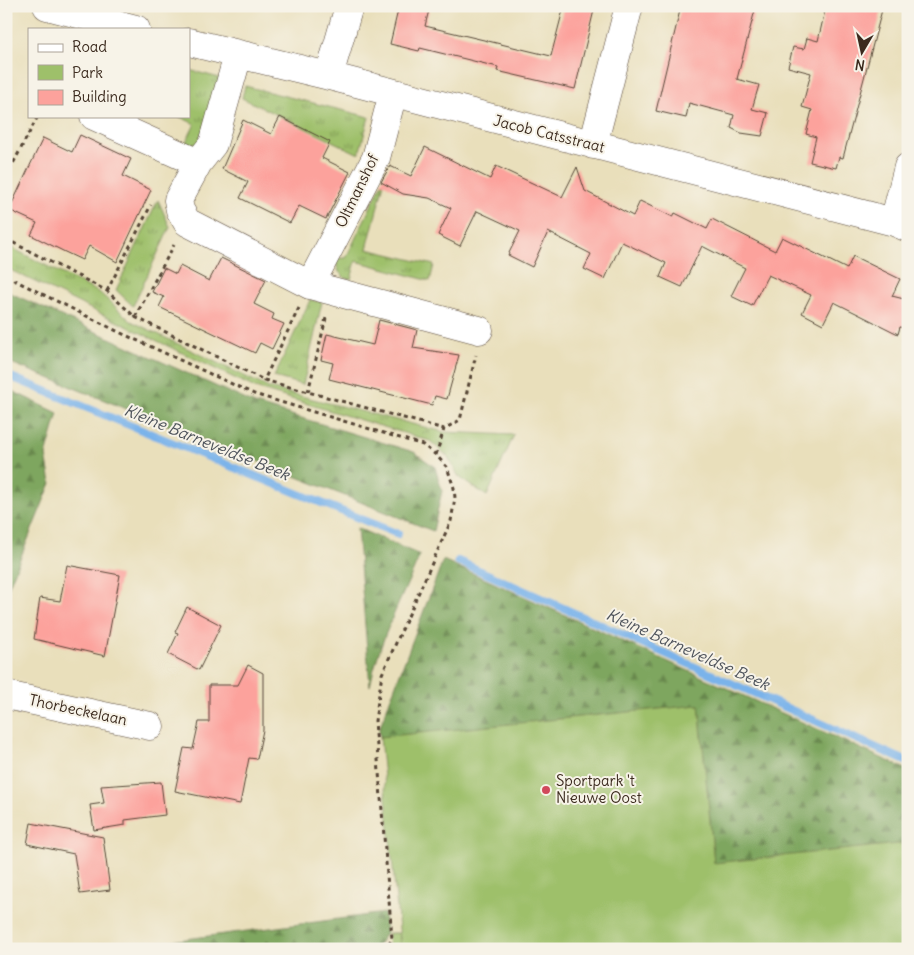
<svg xmlns="http://www.w3.org/2000/svg" width="914" height="955" viewBox="0 0 914 955" font-family="Delius,sans-serif">
  <style>
    .grass { fill: url(#grass-tufts); stroke: #6c7544 }
    .forest { fill: url(#forest-firs); stroke: #5c683e }
    .park { fill: #9ec06a; stroke: #6c7544 }
    .lines { fill: none; stroke-linecap: round; stroke-linejoin: round }
    .stream { stroke: #7ab3ea; stroke-width: 8 }
    .building { fill: #fca29c }
    .minor-casing { stroke: #554536; stroke-width: 29 }
    .path { stroke: #554536; stroke-width: 3; stroke-dasharray: 4 4; stroke-linecap: butt }
    .minor { stroke: #fff; stroke-width: 28 }
    .poi-dot { fill: #d1495b; stroke: #f7f3e8; stroke-width: 2 }
    .labels { text-anchor: middle; stroke-width: 4; stroke-linejoin: round; paint-order: stroke }
    .street-label { font-size: 15px; fill: #3b2a1e; stroke: #f7f3e8 }
    .poi-label { font-size: 15px; fill: #3b2a1e; stroke: #f7f3e8; text-anchor: start }
    .water-label { font-size: 16px; font-style: italic; fill: #4e535b; stroke: #f7f3e8 }
  </style>
  <defs>
    <pattern id="grass-tufts" width="24" height="20" patternUnits="userSpaceOnUse" patternTransform="scale(1.25)"><rect width="24" height="20" fill="#9ec06a"/><path d="M3 7l-1-3M5 7V3M7 7l1-3M15 17l-1-3M17 17v-4M19 17l1-3" fill="none" stroke="#829c57"/></pattern>
    <pattern id="forest-firs" width="22" height="20" patternUnits="userSpaceOnUse" patternTransform="scale(1.25)"><rect width="22" height="20" fill="#7ea65e"/><path d="M5 1l3.5 6h-7zM16 11l3.5 6h-7z" fill="#68874d"/></pattern>
  </defs>
  <rect width="100%" height="100%" fill="#f7f3e8"/>
  <filter id="ink" filterUnits="userSpaceOnUse"><feTurbulence type="fractalNoise" baseFrequency=".02" numOctaves="2"/><feDisplacementMap in="SourceGraphic" scale="10" xChannelSelector="R" yChannelSelector="G"/><feConvolveMatrix kernelMatrix="1 2 1 2 8 2 1 2 1" color-interpolation-filters="sRGB"/></filter>
  <filter id="wash" filterUnits="userSpaceOnUse"><feTurbulence type="fractalNoise" baseFrequency=".0096" numOctaves="4" result="noise"/><feDisplacementMap in="SourceGraphic" scale="20" xChannelSelector="R" yChannelSelector="G"/><feGaussianBlur stdDeviation="1.12" result="paint"/><feColorMatrix in="noise" values="0 0 0 0 0 0 0 0 0 0 0 0 0 0 0 0 0 1.4 0 .05"/><feComposite in="paint" operator="in"/></filter>
  <g filter="url(#wash)">
    <rect width="100%" height="100%" fill="#e9dfbb"/>
    <path class="grass" d="M 189,70 L 223,79 L 198,144 L 185,144 L 195,124 L 178,116 L 189,116 Z
      M 245,86 L 369,117 L 359,154 L 242,98 Z
      M 386,175 L 367,249 L 434,265 L 430,281 L 356,261 L 351,279 L 345,278 L 339,272 L 336,263 L 338,258 L 346,258 Z
      M 158,200 L 170,227 L 133,306 L 116,290 Z
      M 6,245 L 100,293 L 131,321 L 269,388 L 444,432 L 514,435 L 487,496 L 459,477 L 448,457 L 430,441 L 255,388 L 6,268 Z
      M 310,300 L 322,302 L 303,385 L 274,377 Z
      M 388,933 L 399,933 L 401,949 L 389,949 Z"/>
    <path class="forest" d="M 6,291 L 255,404 L 414,452 L 435,467 L 442,491 L 433,531 L 6,361 Z
      M 6,388 L 58,413 L 46,455 L 51,483 L 6,593 Z
      M 357,528 L 420,555 C 402,598 379,640 370,686 Z
      M 443,560 L 908,770 L 908,843 L 714,863 L 699,705 L 380,737 L 379,729 Z
      M 384,913 L 386,933 L 376,949 L 110,949 Z"/>
    <path class="park" d="M 699,705 L 714,863 L 908,843 L 908,949 L 401,949 L 380,737 Z"/>
    <g class="lines">
      <path class="stream" d="M 6,375 L 398,534
        M 458,561 L 908,762"/>
    </g>
    <g id="blocks">
      <path class="building" d="M 399,6 L 430,6 L 425,26 L 551,56 L 564,6 L 595,6 L 575,89 L 497,71 L 498,67 L 420,48 L 419,51 L 390,44 Z
        M 681,6 L 756,6 L 737,79 L 759,85 L 752,109 L 768,113 L 762,136 L 741,133 L 731,128 L 734,115 L 689,103 L 686,118 L 656,111 Z
        M 826,6 L 883,6 L 843,158 L 839,157 L 836,168 L 810,162 L 816,137 L 806,134 L 812,110 L 802,107 L 811,73 L 788,67 L 793,47 L 804,49 L 807,38 L 818,41 Z
        M 280,117 L 330,142 L 322,158 L 350,172 L 326,219 L 299,206 L 290,223 L 240,198 L 248,182 L 222,169 L 243,120 L 271,134 Z
        M 80,135 L 131,159 L 123,176 L 151,190 L 117,262 L 89,246 L 82,260 L 65,252 L 31,235 L 37,223 L 9,210 L 43,138 L 72,152 Z
        M 425,147 L 490,179 L 496,166 L 562,197 L 577,167 L 585,191 L 633,216 L 640,201 L 673,217 L 675,213 L 707,229 L 712,219 L 775,251 L 782,237 L 847,269 L 853,256 L 900,279 L 892,296 L 908,300 L 908,328 L 900,327 L 898,334 L 834,302 L 823,324 L 802,313 L 811,295 L 768,275 L 752,306 L 731,296 L 745,268 L 702,246 L 682,287 L 660,277 L 666,263 L 622,242 L 605,279 L 584,269 L 591,254 L 548,232 L 532,267 L 508,255 L 520,231 L 477,211 L 460,246 L 438,235 L 451,208 L 429,198 L 403,194 L 381,182 L 390,166 L 411,176 Z
        M 221,258 L 266,280 L 254,304 L 274,314 L 272,319 L 284,324 L 272,349 L 260,343 L 255,353 L 159,307 L 164,297 L 152,292 L 164,268 L 176,274 L 180,266 L 209,281 Z
        M 379,320 L 417,330 L 413,348 L 459,355 L 447,399 L 435,396 L 432,405 L 329,379 L 333,363 L 321,360 L 327,334 L 373,345 Z
        M 67,565 L 120,575 L 105,656 L 34,639 L 40,598 L 60,601 Z
        M 187,607 L 221,625 L 199,670 L 168,654 L 178,633 L 175,632 Z
        M 248,665 L 263,673 L 263,730 L 257,759 L 249,758 L 240,804 L 175,791 L 184,748 L 193,749 L 199,722 L 209,722 L 209,685 L 238,685 Z
        M 161,782 L 165,815 L 125,820 L 125,825 L 94,830 L 90,805 L 104,803 L 101,786 Z
        M 31,823 L 103,837 L 110,890 L 80,894 L 74,854 L 27,844 Z"/>
    </g>
  </g>
  <g filter="url(#ink)">
    <use href="#blocks" fill-opacity="0" stroke="#554536" stroke-width="1"/>
    <g class="lines">
      <g class="minor-casing">
        <path id="minor" d="M 47,6 L 136,29
          M 189,42 L 329,76 L 894,222 L 908,228
          M 238,55 L 213,144 L 198,163 L 178,200 L 180,210 L 187,222 L 310,285 L 479,330
          M 329,76 L 349,6
          M 94,116 L 198,163
          M 593,145 L 629,6
          M 894,222 L 908,167
          M 310,285 L 376,158 L 393,93
          M 6,695 L 150,726"/>
      </g>
      <path class="path" d="M 6,177 L 38,116
        M 6,239 L 107,291 L 135,317 L 264,380
        M 6,276 L 121,333 L 254,394 L 423,445 L 436,455 L 447,467 L 454,488 L 455,498 L 451,521 L 382,674 L 375,721 L 392,939 L 386,949
        M 107,291 L 151,205
        M 299,308 L 264,380 L 444,429
        M 135,317 L 174,245
        M 308,392 L 326,318
        M 436,455 L 444,429 L 460,420 L 476,355"/>
      <use href="#minor" class="minor"/>
    </g>
  </g>
  <circle class="poi-dot" cx="546" cy="790" r="5"/>
  <g class="labels">
    <g class="street-label">
      <text transform="translate(549 134) rotate(14)" y="5">Jacob Catsstraat</text>
      <text transform="translate(357 191) rotate(-64)" y="5">Oltmanshof</text>
      <text transform="translate(78 710) rotate(12)" y="5">Thorbeckelaan</text>
    </g>
    <g class="poi-label">
      <text x="556" y="786">Sportpark 't<tspan x="556" dy="17">Nieuwe Oost</tspan></text>
    </g>
    <g class="water-label">
      <text transform="translate(207 442) rotate(22)" y="6">Kleine Barneveldse Beek</text>
      <text transform="translate(688 649) rotate(24)" y="6">Kleine Barneveldse Beek</text>
    </g>
  </g>
  <rect width="914" height="955" fill="none" stroke="#f7f3e8" stroke-width="25"/>
  <rect x="28" y="28" width="162" height="90" fill="#f7f3e8" stroke="#aca397"/>
  <rect x="38" y="44" width="25" height="8" fill="#ffffff" stroke="#aca397"/>
  <text x="72" y="52" font-size="15" fill="#3b2a1e">Road</text>
  <rect x="38" y="65" width="25" height="15" fill="#9ec06a" stroke="#aca397"/>
  <text x="72" y="78" font-size="15" fill="#3b2a1e">Park</text>
  <rect x="38" y="90" width="25" height="15" fill="#fca29c" stroke="#aca397"/>
  <text x="72" y="102" font-size="15" fill="#3b2a1e">Building</text>
  <g transform="translate(862 52) rotate(189)" stroke="#f7f3e8" stroke-width="4" paint-order="stroke">
  <path d="M0-4L9 19L0 12L-9 19Z" fill="#3b2a1e"/>
  <text y="-8" font-size="14" font-weight="bold" text-anchor="middle" fill="#3b2a1e">N</text>
  </g>
</svg>
